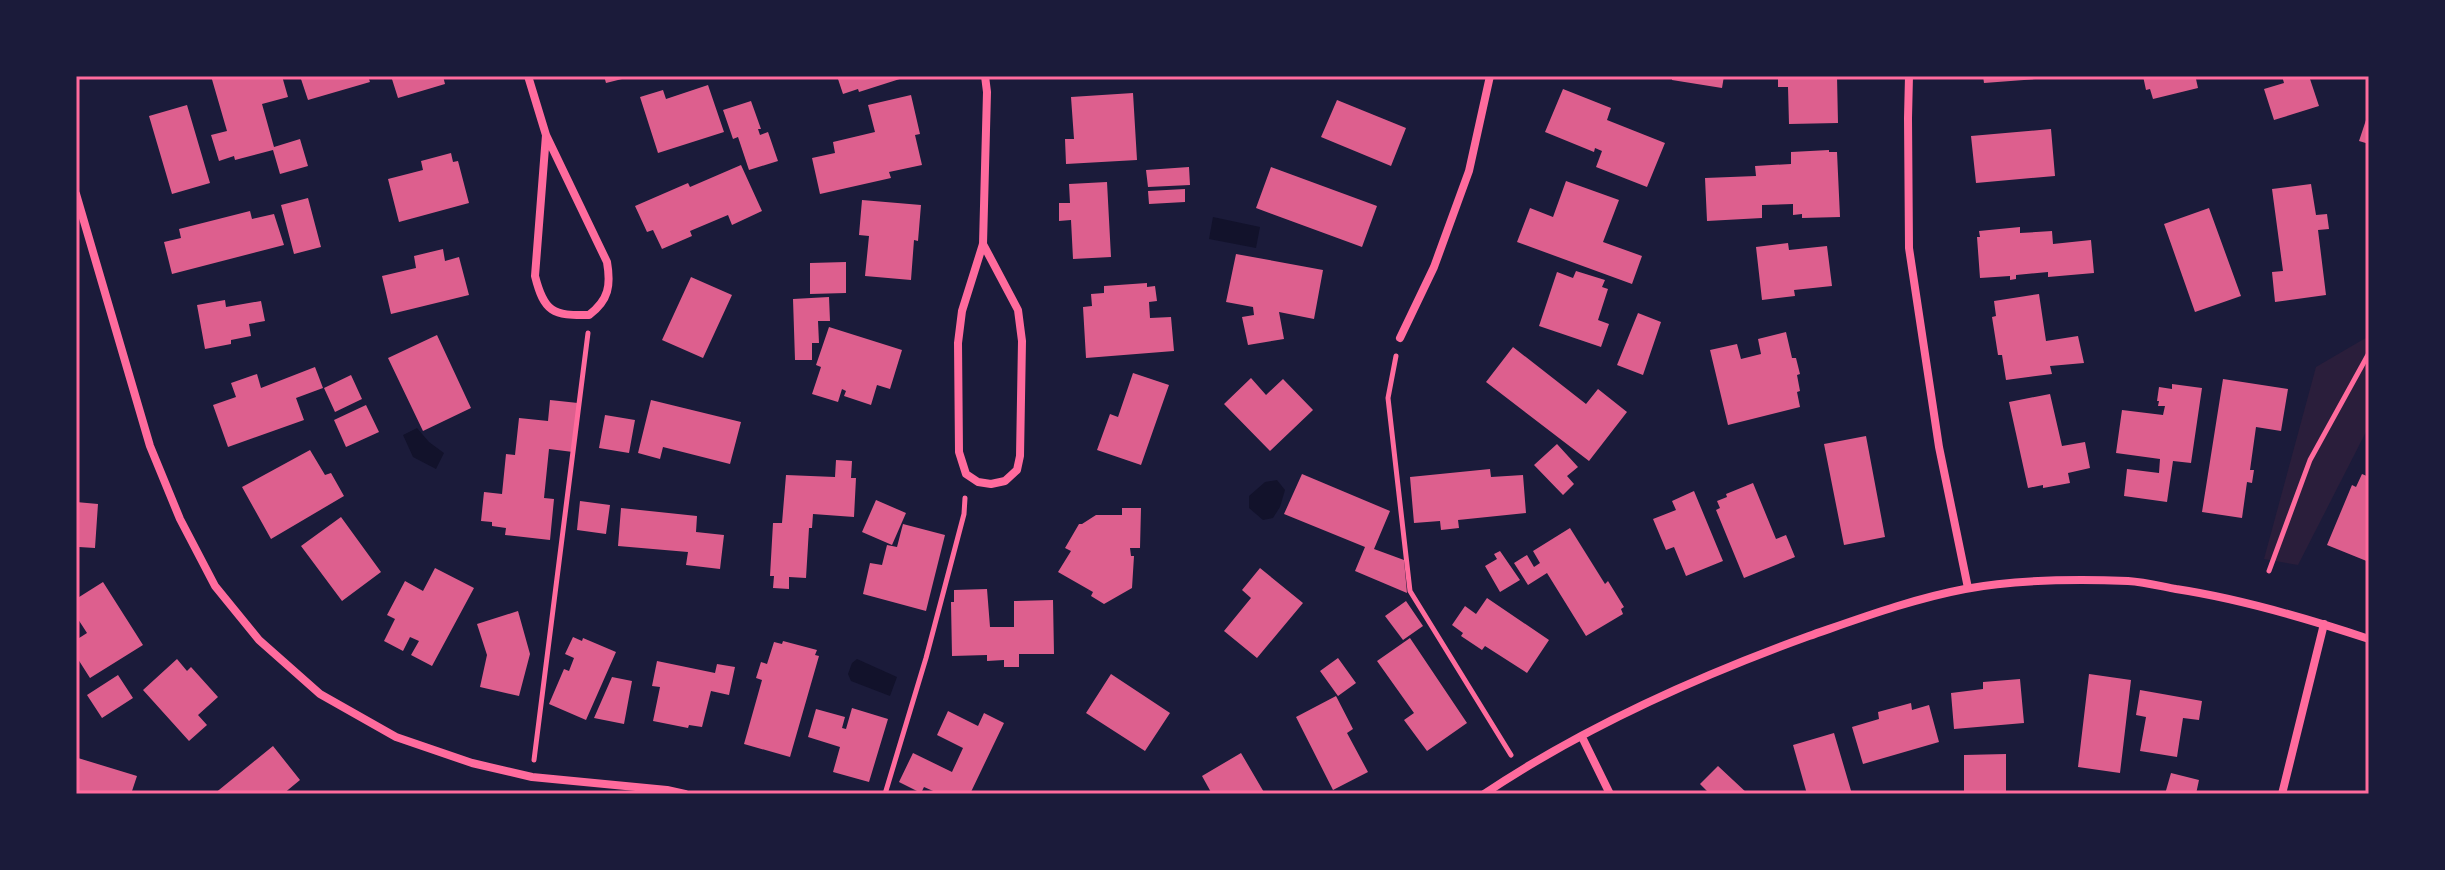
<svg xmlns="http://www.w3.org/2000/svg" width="2445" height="870" viewBox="0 0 2445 870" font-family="'Alegreya Sans',sans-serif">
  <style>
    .green { fill: #2a1e3b }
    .water { fill: #12122b }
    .building { fill: #dd5f8e }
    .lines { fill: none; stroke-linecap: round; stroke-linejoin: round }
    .path { stroke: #ff6b9d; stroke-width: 5 }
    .minor { stroke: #ff6b9d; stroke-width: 8 }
    .neatline { fill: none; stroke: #ff6b9d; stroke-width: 3 }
  </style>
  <rect width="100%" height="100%" fill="#1b1b3a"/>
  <path class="green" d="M 2369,336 L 2369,426 L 2298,565 L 2264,559 L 2316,367 Z"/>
  <path class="water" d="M 1213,217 L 1260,227 L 1256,248 L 1209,239 Z
    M 417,428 L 429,442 L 444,453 L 436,469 L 413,457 L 403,435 Z
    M 1277,480 L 1285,490 L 1280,507 L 1273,518 L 1263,520 L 1249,508 L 1249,496 L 1265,482 Z
    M 857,659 L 897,677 L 890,696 L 851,681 L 848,674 L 852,663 Z"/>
  <path class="building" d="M 211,76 L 282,76 L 288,97 L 262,104 L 274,147 L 300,139 L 308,166 L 280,174 L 273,150 L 235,160 L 234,156 L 219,161 L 211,135 L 227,131 Z
    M 300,76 L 368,76 L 370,82 L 308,100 Z
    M 391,76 L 443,76 L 445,84 L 398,98 Z
    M 604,76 L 630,76 L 630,77 L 606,83 Z
    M 837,76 L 906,76 L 906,77 L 859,92 L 858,89 L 843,94 Z
    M 1672,76 L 1724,76 L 1722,88 L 1672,80 Z
    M 1778,76 L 1837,76 L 1838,123 L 1789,124 L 1788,87 L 1778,87 Z
    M 1983,76 L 2049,76 L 2049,78 L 1984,83 Z
    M 2143,76 L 2201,76 L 2201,77 L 2196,79 L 2198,88 L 2153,99 L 2150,89 L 2146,90 Z
    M 2282,76 L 2309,76 L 2319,106 L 2274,120 L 2264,89 L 2284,83 Z
    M 708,85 L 724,132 L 658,153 L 640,97 L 663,90 L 666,99 Z
    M 1563,89 L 1611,108 L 1607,120 L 1665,143 L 1647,187 L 1596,167 L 1602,151 L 1595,148 L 1594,152 L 1545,132 Z
    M 1133,93 L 1137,160 L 1066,164 L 1065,139 L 1074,139 L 1071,97 Z
    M 911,95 L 920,134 L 915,135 L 922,165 L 889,172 L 891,178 L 820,194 L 812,158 L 835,153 L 833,142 L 875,132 L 868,105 Z
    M 1337,100 L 1406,128 L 1391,166 L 1321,137 Z
    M 751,101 L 761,129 L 758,129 L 760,135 L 768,132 L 778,161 L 749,170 L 738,137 L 733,139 L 723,110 Z
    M 187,105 L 210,183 L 172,194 L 149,116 Z
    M 2367,117 L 2369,118 L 2369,144 L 2359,141 Z
    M 2051,129 L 2055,176 L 1976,183 L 1971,136 Z
    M 1829,150 L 1829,152 L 1837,152 L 1840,217 L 1802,218 L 1802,214 L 1793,215 L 1793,204 L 1762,205 L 1762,218 L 1707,221 L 1705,178 L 1756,176 L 1755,166 L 1791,164 L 1791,152 Z
    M 451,153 L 453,162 L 458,161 L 469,203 L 399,222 L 388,179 L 423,170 L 421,161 Z
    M 741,165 L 762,211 L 732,225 L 728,215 L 690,231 L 692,236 L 662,249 L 653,230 L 647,232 L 635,206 L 688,183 L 690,187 Z
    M 1189,167 L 1190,185 L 1148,187 L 1146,170 Z
    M 1271,167 L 1377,206 L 1362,247 L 1256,208 Z
    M 1566,181 L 1619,200 L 1603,242 L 1642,256 L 1632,284 L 1517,242 L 1530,208 L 1553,217 Z
    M 1107,182 L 1111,257 L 1073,259 L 1071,220 L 1059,221 L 1059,203 L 1070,203 L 1069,184 Z
    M 2311,184 L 2316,215 L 2327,214 L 2329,229 L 2318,230 L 2326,295 L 2275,302 L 2272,272 L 2283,271 L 2272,189 Z
    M 1185,189 L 1185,202 L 1149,204 L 1148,191 Z
    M 308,198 L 321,247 L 294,254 L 281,205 Z
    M 862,200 L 921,205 L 918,241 L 914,240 L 911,280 L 865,276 L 869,236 L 859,235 Z
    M 2209,208 L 2241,296 L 2195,312 L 2164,224 Z
    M 250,211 L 252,219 L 274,214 L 284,245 L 172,274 L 164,242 L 181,238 L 179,229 Z
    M 2020,227 L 2020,233 L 2052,231 L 2053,244 L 2091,240 L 2094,273 L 2048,277 L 2048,272 L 2016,275 L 2016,279 L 2010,280 L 2010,276 L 1980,278 L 1977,237 L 1980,237 L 1979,231 Z
    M 1788,243 L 1789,250 L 1827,246 L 1832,286 L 1794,290 L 1795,296 L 1762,300 L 1756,247 Z
    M 443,249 L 445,261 L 459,257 L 469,295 L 391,314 L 382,276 L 416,268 L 414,256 Z
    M 1236,254 L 1323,270 L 1314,319 L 1279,312 L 1284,339 L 1248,345 L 1242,317 L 1254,315 L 1253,307 L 1226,302 Z
    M 846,262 L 846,293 L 810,294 L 810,263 Z
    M 1576,271 L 1605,280 L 1602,287 L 1608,289 L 1598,320 L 1609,324 L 1601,347 L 1539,326 L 1557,272 L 1573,278 Z
    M 691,277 L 732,295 L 703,358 L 662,340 Z
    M 1147,283 L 1147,287 L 1155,286 L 1157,301 L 1149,302 L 1150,318 L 1171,317 L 1174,351 L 1086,358 L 1083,307 L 1092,306 L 1091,294 L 1104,293 L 1104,286 Z
    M 2039,294 L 2046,341 L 2078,336 L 2084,363 L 2050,366 L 2052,374 L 2006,380 L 2002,355 L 1998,355 L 1992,317 L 1996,316 L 1994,301 Z
    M 829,297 L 830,321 L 818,321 L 819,343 L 812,343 L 812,360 L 795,360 L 793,299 Z
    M 225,300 L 226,307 L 261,301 L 265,321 L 249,324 L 251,336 L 231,340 L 231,344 L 205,349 L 197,305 Z
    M 1638,313 L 1661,322 L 1643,375 L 1617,365 Z
    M 829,327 L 902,350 L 890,389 L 877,385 L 871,405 L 844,396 L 846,391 L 842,389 L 838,402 L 812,394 L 821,367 L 816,365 Z
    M 1786,332 L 1792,358 L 1796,358 L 1800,374 L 1797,375 L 1800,391 L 1797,392 L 1800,407 L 1728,425 L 1710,350 L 1737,344 L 1741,359 L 1761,354 L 1758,339 Z
    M 437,335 L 471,408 L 423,431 L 388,358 Z
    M 1513,347 L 1586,404 L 1598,389 L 1627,412 L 1589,461 L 1486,382 Z
    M 315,367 L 323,388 L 296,398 L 304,420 L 228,447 L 213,405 L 236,397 L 231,383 L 257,374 L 261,388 Z
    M 1133,373 L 1169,385 L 1141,465 L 1097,450 L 1110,414 L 1118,417 Z
    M 351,375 L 362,399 L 335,412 L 324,388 Z
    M 1251,378 L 1266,395 L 1283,379 L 1313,410 L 1270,451 L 1224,404 Z
    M 2223,379 L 2288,389 L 2281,431 L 2256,427 L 2250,470 L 2254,470 L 2252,483 L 2247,482 L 2242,518 L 2202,512 Z
    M 2172,384 L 2202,388 L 2191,463 L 2173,461 L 2167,502 L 2124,496 L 2127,469 L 2159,473 L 2160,459 L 2116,453 L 2122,410 L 2163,415 L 2165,406 L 2158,406 L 2159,401 L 2157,401 L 2159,387 L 2172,389 Z
    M 2050,394 L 2062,446 L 2085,442 L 2090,468 L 2068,473 L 2070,483 L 2043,488 L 2043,485 L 2028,488 L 2009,402 Z
    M 550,400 L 578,403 L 573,452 L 549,449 L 544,498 L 554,499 L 550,540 L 505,535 L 506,528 L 492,526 L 492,522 L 481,521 L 484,492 L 502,494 L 506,454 L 515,455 L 519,418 L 548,421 Z
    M 651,400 L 741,422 L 730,464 L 663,447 L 660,459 L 638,453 Z
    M 366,405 L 379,432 L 346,447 L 334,420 Z
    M 605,415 L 635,420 L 629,453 L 599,448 Z
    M 1866,436 L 1885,537 L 1844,545 L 1824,444 Z
    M 1557,444 L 1578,467 L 1567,476 L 1574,484 L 1563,495 L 1534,465 Z
    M 310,450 L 325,475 L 331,473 L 344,496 L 271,539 L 242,487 Z
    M 836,460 L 852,461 L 851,478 L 856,478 L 854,517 L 813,514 L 812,528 L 809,528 L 806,578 L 789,577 L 789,589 L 773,588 L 774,576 L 770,576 L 773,523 L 782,523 L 786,475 L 835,477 Z
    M 1490,469 L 1491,477 L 1523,475 L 1526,513 L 1458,520 L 1459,528 L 1441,530 L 1440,521 L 1414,523 L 1410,477 Z
    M 1302,474 L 1390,511 L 1374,549 L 1404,560 L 1407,593 L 1355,571 L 1365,547 L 1284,514 Z
    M 2362,474 L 2369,477 L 2369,562 L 2327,545 L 2352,485 L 2356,487 Z
    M 1753,483 L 1776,539 L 1786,535 L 1795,557 L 1744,578 L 1716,510 L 1720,508 L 1717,501 L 1727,497 L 1726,494 Z
    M 1694,491 L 1723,561 L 1686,576 L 1674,547 L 1666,550 L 1653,519 L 1676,510 L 1672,501 Z
    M 876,500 L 906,513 L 892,545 L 862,532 Z
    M 580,501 L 610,505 L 606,534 L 577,530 Z
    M 76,502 L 98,504 L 95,548 L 79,547 L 79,549 L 76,549 Z
    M 621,508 L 697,516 L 696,532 L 724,535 L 720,569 L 686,565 L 688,552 L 618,546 Z
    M 1122,508 L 1141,508 L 1140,548 L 1130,548 L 1131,556 L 1134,556 L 1132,588 L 1104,604 L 1091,596 L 1093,592 L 1058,572 L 1071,551 L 1065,548 L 1079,524 L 1082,524 L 1096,515 L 1122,515 Z
    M 341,517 L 381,572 L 342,601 L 301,546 Z
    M 903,524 L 945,535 L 926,611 L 863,594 L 870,563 L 882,565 L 887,545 L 897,547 Z
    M 1570,528 L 1605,584 L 1608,581 L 1624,607 L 1621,609 L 1623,614 L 1586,636 L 1547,573 L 1528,585 L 1514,563 L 1527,555 L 1534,567 L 1540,563 L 1533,551 Z
    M 1500,551 L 1520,580 L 1500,592 L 1485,566 L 1497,559 L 1494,554 Z
    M 435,568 L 474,588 L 432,666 L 411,655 L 419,641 L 410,637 L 403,651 L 384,641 L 395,619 L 387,615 L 405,581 L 423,591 Z
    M 1260,568 L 1303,603 L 1257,658 L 1224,631 L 1251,598 L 1242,590 Z
    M 103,582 L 143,645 L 90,678 L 76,656 L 76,640 L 87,633 L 76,616 L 76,599 Z
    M 987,589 L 990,627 L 1014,627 L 1014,601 L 1053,600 L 1054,654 L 1019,654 L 1019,667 L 1004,667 L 1004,660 L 987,661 L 987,655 L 952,656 L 951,602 L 954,602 L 954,590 Z
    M 1487,598 L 1549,640 L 1527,673 L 1485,646 L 1482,650 L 1461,636 L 1463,633 L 1452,625 L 1465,606 L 1476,614 Z
    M 1406,601 L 1423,626 L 1403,640 L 1385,616 Z
    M 518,611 L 530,654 L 519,696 L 480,687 L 487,655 L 477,624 Z
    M 573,637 L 582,641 L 583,638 L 616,652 L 586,720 L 549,704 L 564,669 L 569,671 L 574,658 L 565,654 Z
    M 1410,638 L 1467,723 L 1427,751 L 1404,720 L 1414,713 L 1377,661 Z
    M 783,641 L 817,650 L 815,655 L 819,656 L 790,757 L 744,744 L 762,680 L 756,678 L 761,662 L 767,664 L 774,642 L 782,644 Z
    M 1338,658 L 1356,683 L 1338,696 L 1320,671 Z
    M 177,659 L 187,671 L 191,667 L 218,697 L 198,715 L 207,725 L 189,741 L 143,690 Z
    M 657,661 L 715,673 L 717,664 L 735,667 L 729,695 L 711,691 L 702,727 L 689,725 L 688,728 L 653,721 L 660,687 L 652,686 Z
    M 1111,674 L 1170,713 L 1145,751 L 1086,713 Z
    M 2089,674 L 2131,680 L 2120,773 L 2078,767 Z
    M 118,675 L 133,698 L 102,718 L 87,695 Z
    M 612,677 L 632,681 L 624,724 L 594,718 Z
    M 2020,679 L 2024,723 L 1954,729 L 1951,693 L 1983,689 L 1983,682 Z
    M 2140,690 L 2202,701 L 2199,720 L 2183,718 L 2177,757 L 2140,751 L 2146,717 L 2136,715 Z
    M 1336,696 L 1353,729 L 1347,733 L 1368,772 L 1333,790 L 1296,717 Z
    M 1911,703 L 1912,710 L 1929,705 L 1939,742 L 1863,764 L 1852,727 L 1879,719 L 1878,712 Z
    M 852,708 L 888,719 L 869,782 L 833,772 L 840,747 L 808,737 L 816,709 L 845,717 L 842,728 L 846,729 Z
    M 948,711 L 978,726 L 984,713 L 1004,723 L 970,794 L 940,794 L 924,787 L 921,793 L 899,782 L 913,753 L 952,772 L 963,748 L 937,735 Z
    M 1834,733 L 1852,794 L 1807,794 L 1793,745 Z
    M 273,746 L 300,780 L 283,794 L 214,794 Z
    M 1241,753 L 1265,794 L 1212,794 L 1202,776 Z
    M 2006,754 L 2006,794 L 1964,794 L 1964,755 Z
    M 78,758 L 137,776 L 131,794 L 76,794 Z
    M 1718,766 L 1748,794 L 1710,794 L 1700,784 Z
    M 2171,773 L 2199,780 L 2196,794 L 2165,794 Z"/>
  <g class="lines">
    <path class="path" d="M 1396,356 L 1388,398 L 1410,591 L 1511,755
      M 2269,571 L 2310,460 L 2369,353
      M 534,760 L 588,333
      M 885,794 L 926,658 L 964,514 L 965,498"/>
    <path class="minor" d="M 528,76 L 546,135 L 607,262 C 611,285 609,300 589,315 C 553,316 544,312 535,276 L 546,135
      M 1909,76 L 1908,118 L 1909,248 L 1939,447 L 1968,588
      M 76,194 L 150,446 L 180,519 L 215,586 L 259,640 L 320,694 L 396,737 L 472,763 L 532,777 L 667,790 L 685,794
      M 983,244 L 1018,310 L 1022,341 L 1020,456 L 1017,470 L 1005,481 L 991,484 L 978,482 L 966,474 L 959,452 L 958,343 L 962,311 L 983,244 L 987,92 L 985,76
      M 1400,338 L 1434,267 L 1469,171 L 1490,76
      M 1582,737 L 1610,794
      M 1484,794 C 1584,727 1696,677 1809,636 C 1861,618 1912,599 1965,589 C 2018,579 2075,579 2128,581 C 2144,582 2160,586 2176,589 C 2242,599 2306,618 2369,639
      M 2282,794 L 2324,624"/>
  </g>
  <rect width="2445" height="870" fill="none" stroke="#1b1b3a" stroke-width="156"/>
  <rect x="78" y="78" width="2289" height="714" class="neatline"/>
</svg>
